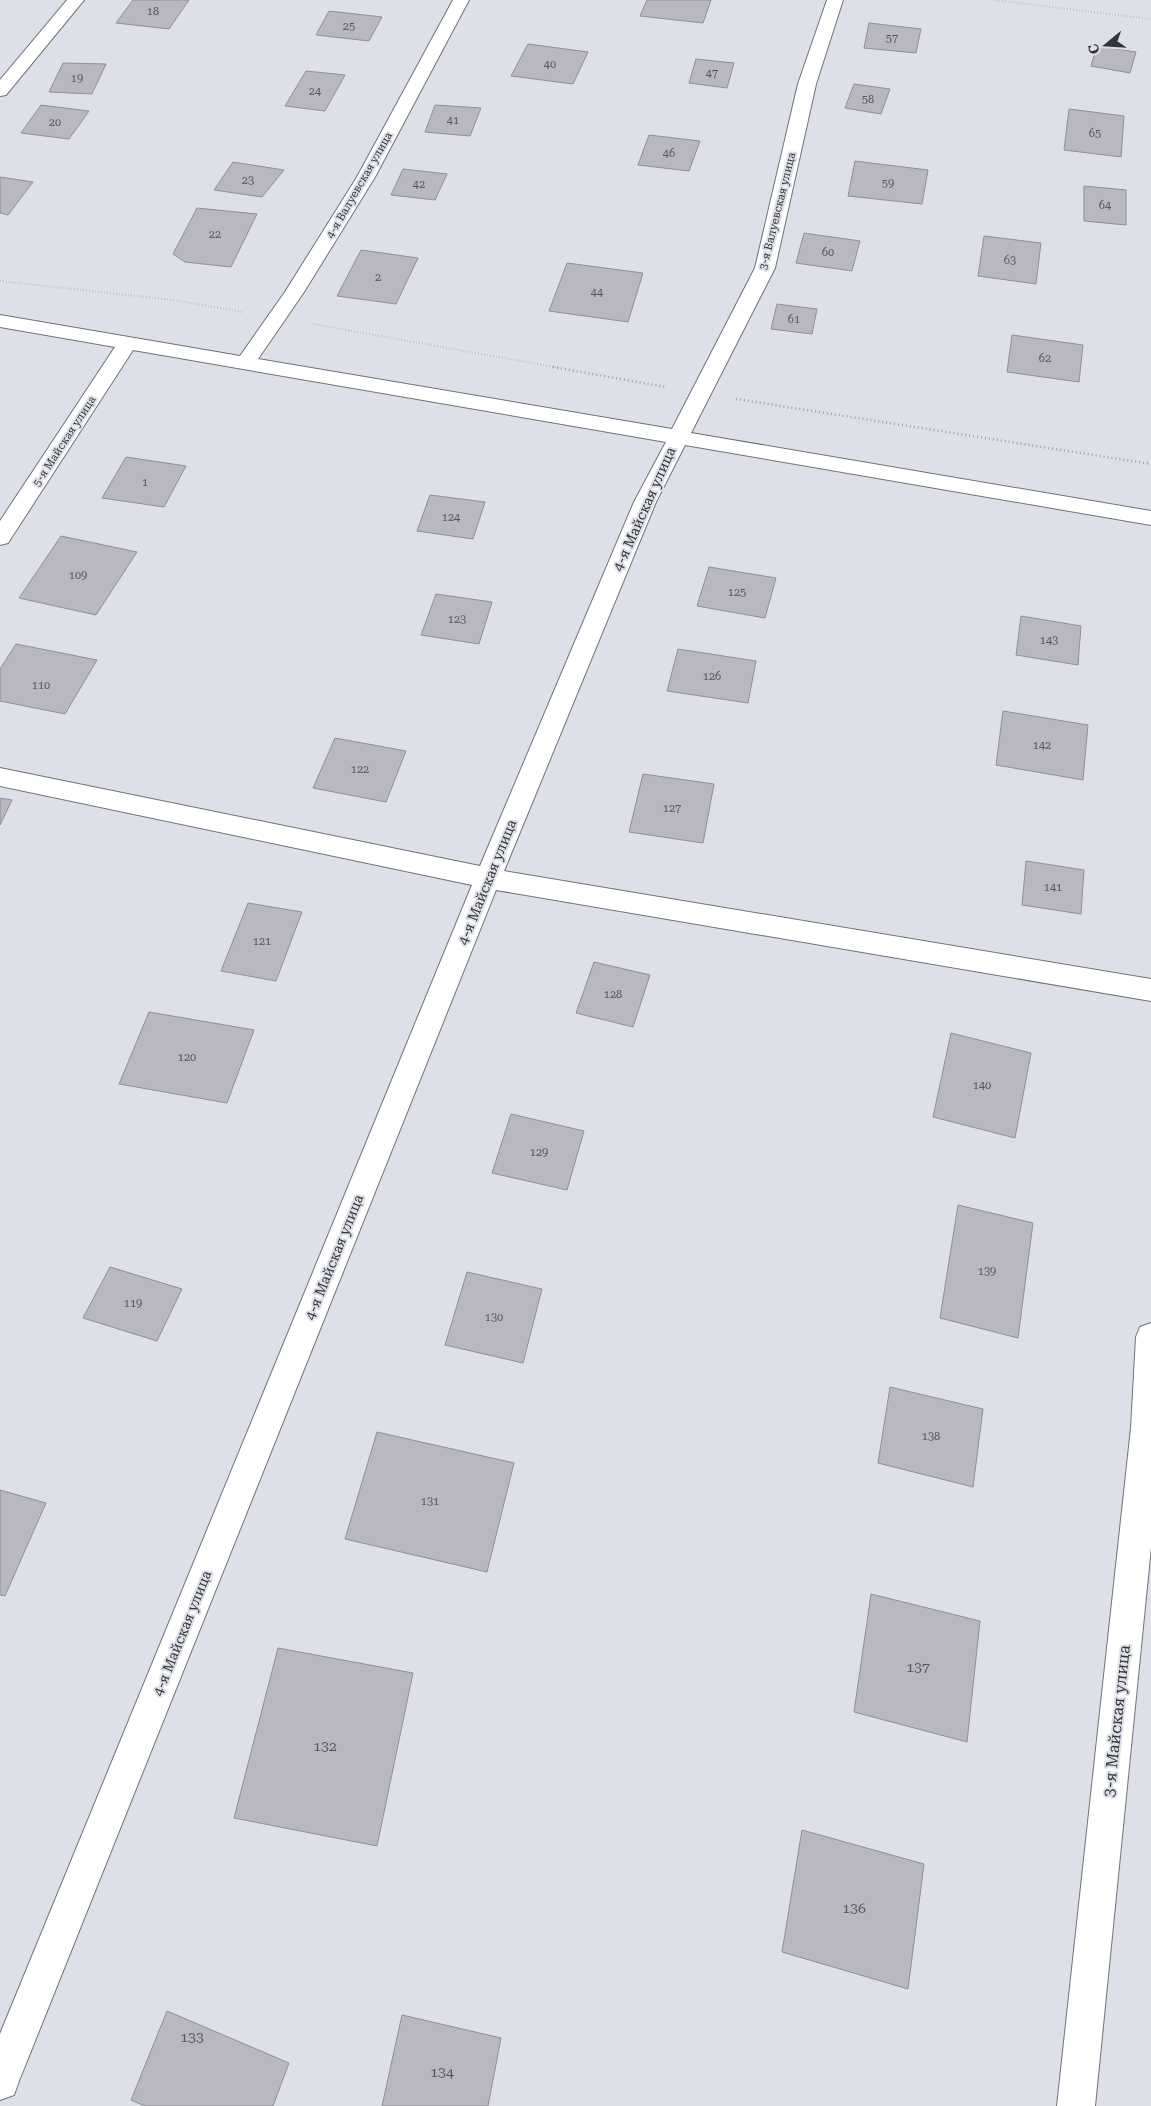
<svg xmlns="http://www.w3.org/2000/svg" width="1151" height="2106" viewBox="0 0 1151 2106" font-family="'Roboto Serif',serif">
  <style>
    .building { fill: #b9b7c0; stroke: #908e96 }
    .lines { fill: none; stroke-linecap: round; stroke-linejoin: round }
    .minor-casing { stroke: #70727a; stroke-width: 2 }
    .path-far1 { stroke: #9ea0a6; stroke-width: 2; stroke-dasharray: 0.5 2.5; stroke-linecap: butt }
    .path { stroke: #9ea0a6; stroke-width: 2.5; stroke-dasharray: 1 3; stroke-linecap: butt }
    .minor { fill: #fff; fill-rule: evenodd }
    .labels { text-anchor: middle; stroke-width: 4; stroke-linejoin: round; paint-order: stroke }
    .number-label { font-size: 11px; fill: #55565a }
    .far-street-label { font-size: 11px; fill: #343538; stroke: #dee0e9 }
    .street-label { font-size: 14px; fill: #343538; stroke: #dee0e9 }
    .near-number-label { font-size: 14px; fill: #55565a }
    .near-street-label { font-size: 16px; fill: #343538; stroke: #dee0e9 }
  </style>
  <rect width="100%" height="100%" fill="#dee0e9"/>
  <path class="building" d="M 133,0 L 189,0 L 169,29 L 116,23 Z
    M 647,0 L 711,0 L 703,23 L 640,16 Z
    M 329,11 L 382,17 L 369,41 L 316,35 Z
    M 869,23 L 921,29 L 916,53 L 864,48 Z
    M 528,44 L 588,52 L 573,84 L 511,76 Z
    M 1097,46 L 1136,52 L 1130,73 L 1091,66 Z
    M 696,59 L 734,63 L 727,88 L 689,83 Z
    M 63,63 L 106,64 L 92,94 L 49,92 Z
    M 306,71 L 345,75 L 325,111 L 285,106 Z
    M 854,84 L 890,89 L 881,114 L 845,108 Z
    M 41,105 L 89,111 L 69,139 L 21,133 Z
    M 435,105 L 481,108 L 470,136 L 425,132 Z
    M 1069,109 L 1124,116 L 1121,157 L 1064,150 Z
    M 649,135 L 700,141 L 689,171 L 638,165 Z
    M 855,161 L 928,170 L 922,204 L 848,196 Z
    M 233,162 L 284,170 L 262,197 L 214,190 Z
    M 403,169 L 447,174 L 435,200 L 391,195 Z
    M 0,177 L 33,182 L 8,215 L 0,213 Z
    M 1084,186 L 1126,190 L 1126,225 L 1084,221 Z
    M 197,208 L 257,214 L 231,267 L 185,262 L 173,254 Z
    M 804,233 L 860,241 L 852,271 L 796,263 Z
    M 984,236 L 1041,243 L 1036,284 L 978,276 Z
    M 361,250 L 418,258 L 396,304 L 337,296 Z
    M 567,263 L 643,273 L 628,322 L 549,311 Z
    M 777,304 L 817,309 L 812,334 L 771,329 Z
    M 1012,335 L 1083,345 L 1079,382 L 1007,372 Z
    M 126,457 L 186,466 L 164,507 L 102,498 Z
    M 430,495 L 485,502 L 473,539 L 417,531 Z
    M 61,536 L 137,552 L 96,615 L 19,598 Z
    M 709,567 L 776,578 L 765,618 L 697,606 Z
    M 436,594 L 492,602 L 479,644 L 421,635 Z
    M 1021,616 L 1081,626 L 1078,665 L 1016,655 Z
    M 16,644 L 97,660 L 65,714 L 0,701 L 0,669 Z
    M 678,649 L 756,661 L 748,703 L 667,691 Z
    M 1003,711 L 1088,725 L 1083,780 L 996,765 Z
    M 335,738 L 406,751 L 386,802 L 313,788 Z
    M 643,774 L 714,784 L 703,843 L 629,832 Z
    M 0,798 L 12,800 L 0,825 Z
    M 1026,861 L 1084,870 L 1081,914 L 1022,905 Z
    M 248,903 L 302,912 L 276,981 L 221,971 Z
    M 594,962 L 650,975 L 633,1027 L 576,1013 Z
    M 149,1012 L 254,1030 L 227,1103 L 119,1084 Z
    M 951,1033 L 1031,1053 L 1015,1138 L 933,1117 Z
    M 511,1114 L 584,1131 L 567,1190 L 492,1173 Z
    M 958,1205 L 1033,1223 L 1018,1338 L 940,1318 Z
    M 110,1267 L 182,1289 L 157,1341 L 83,1318 Z
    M 467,1272 L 542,1289 L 523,1363 L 445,1345 Z
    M 890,1387 L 983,1409 L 973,1487 L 878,1463 Z
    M 377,1432 L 514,1463 L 487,1572 L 345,1539 Z
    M 0,1490 L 46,1503 L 5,1596 L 0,1595 Z
    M 871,1594 L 980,1621 L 967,1742 L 854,1712 Z
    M 278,1648 L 413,1673 L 377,1846 L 234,1818 Z
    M 802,1830 L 924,1864 L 908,1989 L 782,1952 Z
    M 167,2011 L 289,2063 L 273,2106 L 145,2106 L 131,2100 Z
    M 402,2015 L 501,2038 L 488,2106 L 382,2106 Z"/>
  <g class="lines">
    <g class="minor-casing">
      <path id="minor" d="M 67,0 L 84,0 L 6,95 L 0,96 L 0,80 Z
        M 453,0 L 469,0 L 375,177 L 304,292 L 258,359 L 672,429 L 755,268 L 798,84 L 827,0 L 843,0 L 816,84 L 775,268 L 691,433 L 1151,511 L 1151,525 L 685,445 L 656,502 L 504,871 L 1151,979 L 1151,1001 L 496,890 L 19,2081 L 14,2095 L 0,2100 L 0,2034 L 472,885 L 0,786 L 0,768 L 480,866 L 634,502 L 666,442 L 133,350 L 8,543 L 0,545 L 0,521 L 115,347 L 0,327 L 0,315 L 240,356 L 285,292 L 357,177 Z
        M 1151,1323 L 1151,1547 L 1095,2106 L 1057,2106 L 1131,1428 L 1136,1337 L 1140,1327 Z"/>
    </g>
    <path class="path-far1" d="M 993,0 L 1151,19
      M 0,281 L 173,300 L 242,312
      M 313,324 L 560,368"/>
    <path class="path" d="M 553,367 L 666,387
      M 736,399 L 1151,464"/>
    <use href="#minor" class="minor"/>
  </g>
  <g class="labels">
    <g class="number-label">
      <text x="153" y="15">18</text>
      <text x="349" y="30">25</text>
      <text x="892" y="42">57</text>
      <text x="550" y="68">40</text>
      <text x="712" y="77">47</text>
      <text x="77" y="82">19</text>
      <text x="315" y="95">24</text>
      <text x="868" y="103">58</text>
      <text x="453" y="124">41</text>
      <text x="55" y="126">20</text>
      <text x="1095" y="137">65</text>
      <text x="669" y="157">46</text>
      <text x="248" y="184">23</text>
      <text x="888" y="187">59</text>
      <text x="419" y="188">42</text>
      <text x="1105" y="209">64</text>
      <text x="215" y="238">22</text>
      <text x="828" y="256">60</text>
      <text x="1010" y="264">63</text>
      <text x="378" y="281">2</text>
      <text x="597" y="296">44</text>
      <text x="794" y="323">61</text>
      <text x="1045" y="362">62</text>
      <text x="145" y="486">1</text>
      <text x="451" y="521">124</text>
      <text x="78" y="579">109</text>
      <text x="737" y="596">125</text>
      <text x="457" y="623">123</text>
      <text x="1049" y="644">143</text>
      <text x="712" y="680">126</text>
      <text x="41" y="689">110</text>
      <text x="1042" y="749">142</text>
      <text x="360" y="773">122</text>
      <text x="672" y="812">127</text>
      <text x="1053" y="891">141</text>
      <text x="262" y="945">121</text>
      <text x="613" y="998">128</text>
      <text x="187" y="1061">120</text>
      <text x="982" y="1089">140</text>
      <text x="539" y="1156">129</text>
      <text x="987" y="1275">139</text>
      <text x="133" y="1307">119</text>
      <text x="494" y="1321">130</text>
      <text x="931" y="1440">138</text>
      <text x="430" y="1505">131</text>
    </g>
    <g class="far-street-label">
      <text transform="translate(359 185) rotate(-60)" y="4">4-я Валуевская улица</text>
      <text transform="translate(777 211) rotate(-76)" y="4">3-я Валуевская улица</text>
      <text transform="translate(64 441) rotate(-57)" y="4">5-я Майская улица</text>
    </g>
    <g class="street-label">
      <text transform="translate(644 509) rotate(-66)" y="5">4-я Майская улица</text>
      <text transform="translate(487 882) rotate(-68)" y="5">4-я Майская улица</text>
      <text transform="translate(334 1257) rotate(-68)" y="5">4-я Майская улица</text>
      <text transform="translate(182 1633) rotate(-68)" y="5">4-я Майская улица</text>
    </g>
    <g class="near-number-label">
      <text x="918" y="1672">137</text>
      <text x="325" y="1751">132</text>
      <text x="854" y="1913">136</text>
      <text x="192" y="2042">133</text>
      <text x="442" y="2077">134</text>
    </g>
    <g class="near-street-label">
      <text transform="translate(1116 1721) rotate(-84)" y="6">3-я Майская улица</text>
    </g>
  </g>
  <g transform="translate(1106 45) rotate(252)" stroke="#dee0e9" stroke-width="4" paint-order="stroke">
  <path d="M0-4L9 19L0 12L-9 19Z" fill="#343538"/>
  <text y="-8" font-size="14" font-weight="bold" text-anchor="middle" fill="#343538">С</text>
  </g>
</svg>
